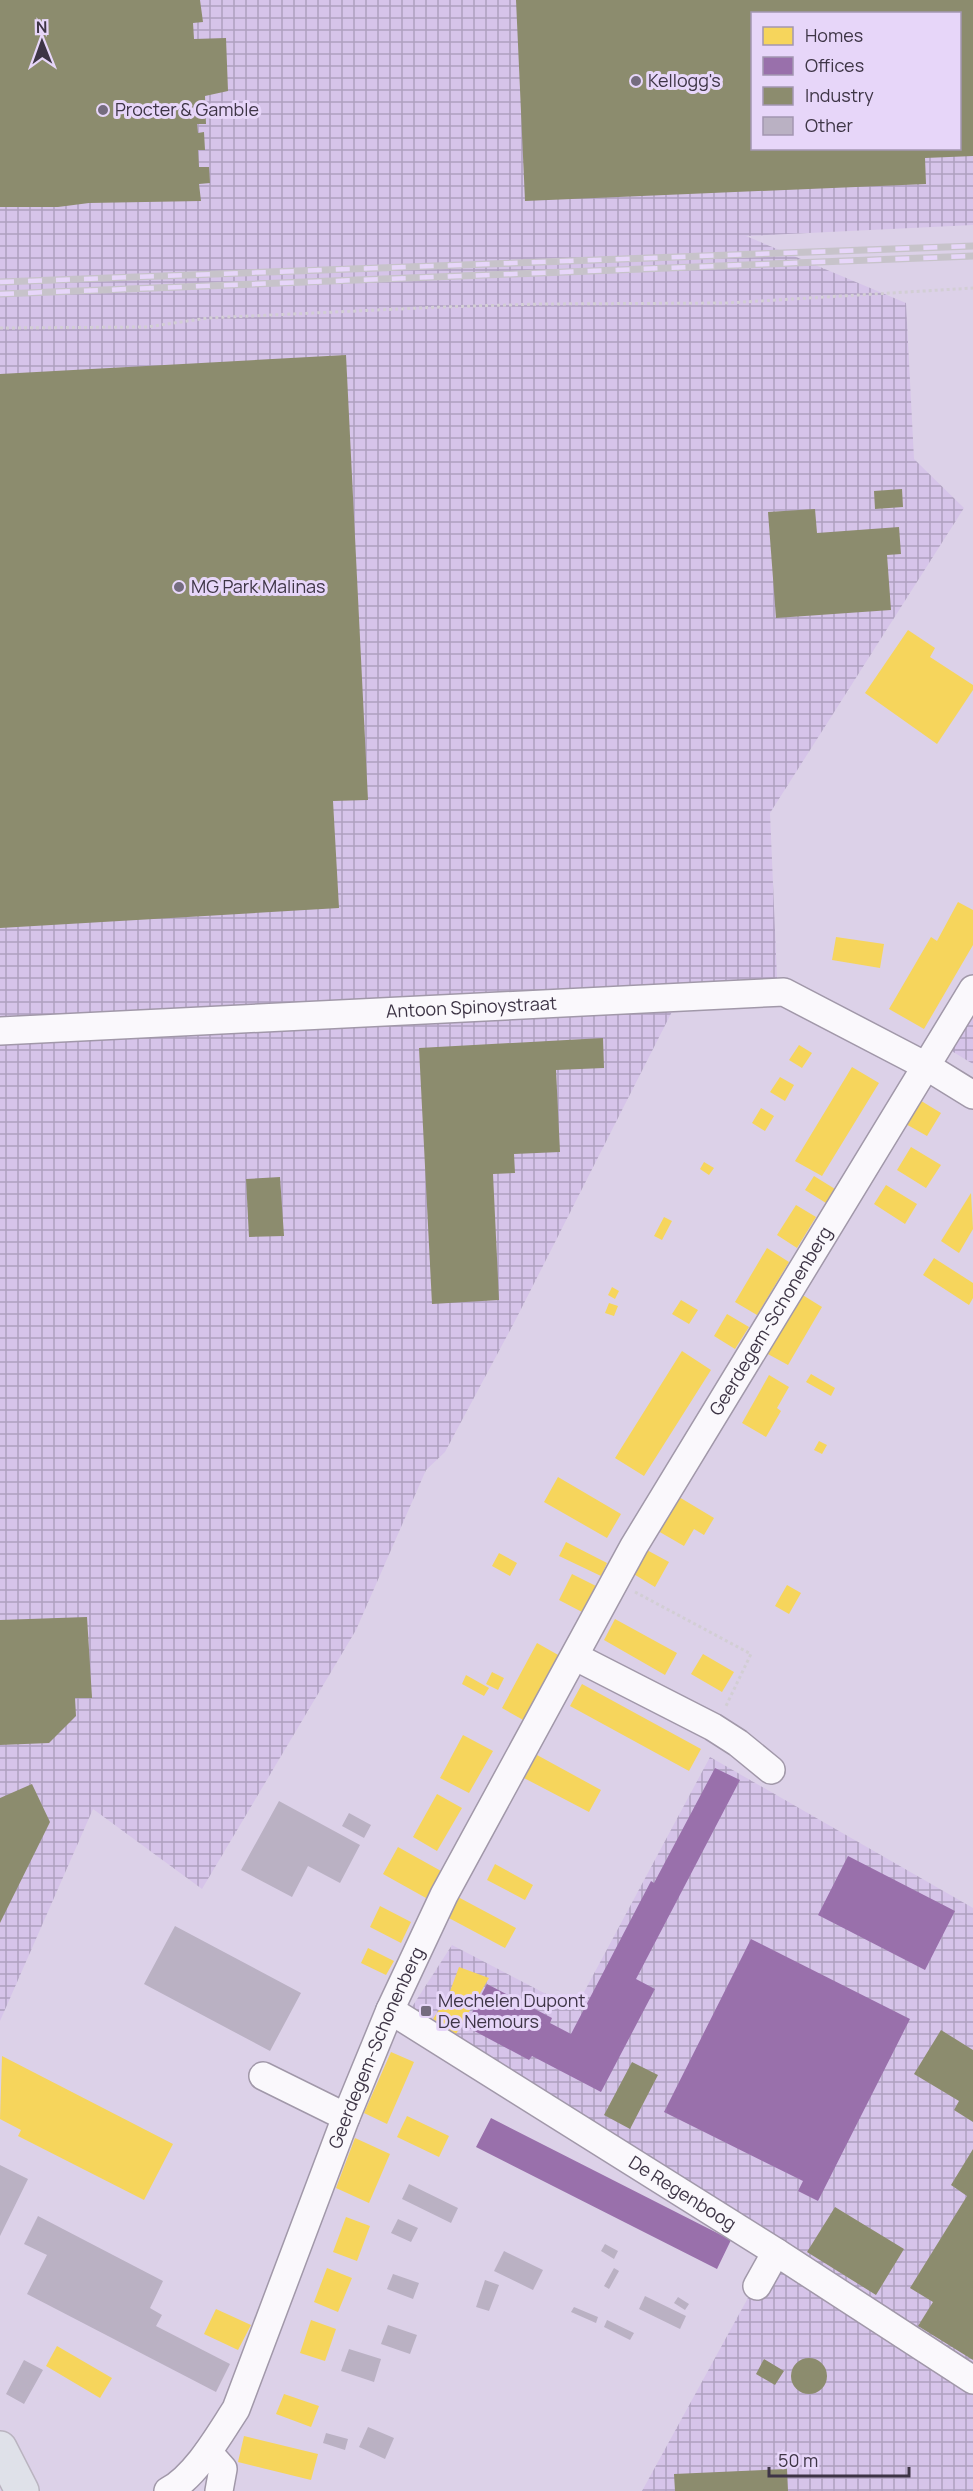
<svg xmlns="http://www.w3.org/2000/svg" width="973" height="2491" viewBox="0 0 973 2491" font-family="Manrope,sans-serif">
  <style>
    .industrial { fill: url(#industrial-grid); fill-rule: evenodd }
    .homes { fill: #f6d55c }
    .offices { fill: #9970ab }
    .industry { fill: #8c8c6e; fill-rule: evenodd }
    .building { fill: #bab1c3 }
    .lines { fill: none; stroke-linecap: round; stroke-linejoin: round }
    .minor-casing { stroke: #a198a9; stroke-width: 30 }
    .major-casing { stroke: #bab4c0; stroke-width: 36 }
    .path { stroke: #d2ced4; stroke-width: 3; stroke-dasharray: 3 3; stroke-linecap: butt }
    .minor { stroke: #faf8fc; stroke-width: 27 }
    .major { stroke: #dfe1e9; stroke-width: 33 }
    .rail-casing { stroke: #c7c3ca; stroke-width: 7 }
    .rail { stroke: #e7d6f9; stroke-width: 4.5; stroke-dasharray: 14; stroke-linecap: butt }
    .poi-dot { fill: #756c7f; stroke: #e7d6f9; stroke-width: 2 }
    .labels { text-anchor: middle; stroke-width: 6; stroke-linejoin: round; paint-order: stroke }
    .poi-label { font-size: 18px; fill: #3e3546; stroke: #e7d6f9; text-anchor: start }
    .street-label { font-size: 18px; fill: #3e3546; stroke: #e7d6f9 }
  </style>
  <defs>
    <pattern id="industrial-grid" width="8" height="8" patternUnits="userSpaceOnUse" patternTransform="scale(1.5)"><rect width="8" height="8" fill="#d6c4e9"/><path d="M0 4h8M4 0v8" fill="none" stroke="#afa0bf"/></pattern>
  </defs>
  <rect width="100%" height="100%" fill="#dcd1e8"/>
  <path class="industrial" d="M 0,0 L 973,0 L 973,225 L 746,236 L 906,303 L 914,459 L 964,508 L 770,813 L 777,978 L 684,988 L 515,1321 L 445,1452 L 426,1470 L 356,1630 L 202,1889 L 93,1809 L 0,2021 ZM 752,14 L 960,14 L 960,148 L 752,148 Z
    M 973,1014 L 973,1064 L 950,1050 Z
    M 710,1757 L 973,1908 L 973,2491 L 642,2491 L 777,2245 L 399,2027 L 452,1945 L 575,2009 Z"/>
  <path class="homes" d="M 908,630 L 935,648 L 930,657 L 973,685 L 973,690 L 937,744 L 865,693 Z
    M 958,902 L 973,910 L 973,945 L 924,1029 L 889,1009 L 931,937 L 937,941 Z
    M 836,937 L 884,944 L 880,968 L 832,960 Z
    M 799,1045 L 812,1053 L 802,1068 L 789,1060 Z
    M 852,1067 L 879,1083 L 822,1176 L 795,1161 Z
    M 780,1077 L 794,1085 L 785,1101 L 770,1092 Z
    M 918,1099 L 941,1113 L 927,1136 L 904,1123 Z
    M 761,1108 L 774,1116 L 765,1131 L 752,1123 Z
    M 911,1147 L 941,1165 L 926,1188 L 897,1170 Z
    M 704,1162 L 714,1168 L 709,1175 L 700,1169 Z
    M 814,1176 L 835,1189 L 826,1203 L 805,1190 Z
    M 886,1185 L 917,1204 L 905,1224 L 874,1204 Z
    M 971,1193 L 973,1229 L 959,1253 L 941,1241 Z
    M 796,1205 L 816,1217 L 797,1248 L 777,1235 Z
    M 664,1217 L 672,1221 L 662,1240 L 654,1236 Z
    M 767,1248 L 789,1262 L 757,1315 L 735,1302 Z
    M 934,1258 L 973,1283 L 973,1298 L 969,1305 L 923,1275 Z
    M 612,1287 L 619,1291 L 615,1299 L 608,1295 Z
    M 801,1294 L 822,1307 L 788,1365 L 766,1353 Z
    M 681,1300 L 698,1310 L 689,1324 L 672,1314 Z
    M 609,1303 L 618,1306 L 614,1316 L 605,1313 Z
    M 727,1314 L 749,1327 L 735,1349 L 714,1336 Z
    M 682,1351 L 711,1370 L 644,1476 L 615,1458 Z
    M 811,1374 L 835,1388 L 831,1396 L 806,1382 Z
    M 769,1375 L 789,1387 L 777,1408 L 781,1411 L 766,1437 L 742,1423 Z
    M 819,1441 L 827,1445 L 822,1454 L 814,1450 Z
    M 558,1477 L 621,1514 L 607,1538 L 544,1502 Z
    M 679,1497 L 714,1518 L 704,1535 L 694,1529 L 684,1546 L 658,1531 Z
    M 566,1542 L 607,1563 L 601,1576 L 559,1556 Z
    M 645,1549 L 669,1562 L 655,1587 L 632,1573 Z
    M 499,1553 L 517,1563 L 510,1576 L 492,1566 Z
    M 572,1574 L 596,1586 L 582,1612 L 559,1600 Z
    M 787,1585 L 801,1593 L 789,1614 L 775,1606 Z
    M 615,1619 L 677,1653 L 665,1675 L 604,1640 Z
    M 537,1643 L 560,1656 L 525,1721 L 502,1708 Z
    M 703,1654 L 734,1672 L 722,1692 L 691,1674 Z
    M 492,1672 L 504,1678 L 498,1690 L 486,1684 Z
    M 466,1675 L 489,1688 L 484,1696 L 462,1684 Z
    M 582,1684 L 701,1749 L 689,1771 L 570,1706 Z
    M 463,1735 L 493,1751 L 469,1793 L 440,1778 Z
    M 537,1755 L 601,1790 L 589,1812 L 524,1778 Z
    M 437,1794 L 462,1808 L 437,1851 L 413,1837 Z
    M 398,1847 L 441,1871 L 426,1898 L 383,1874 Z
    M 495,1864 L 533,1885 L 525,1900 L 487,1880 Z
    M 458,1897 L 516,1928 L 505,1948 L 447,1917 Z
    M 380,1906 L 411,1922 L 401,1943 L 370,1927 Z
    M 368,1948 L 394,1961 L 386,1975 L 361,1963 Z
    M 459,1967 L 489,1978 L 456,2034 L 433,2019 L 449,1994 Z
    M 391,2052 L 414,2062 L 387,2124 L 364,2113 Z
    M 2,2056 L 173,2144 L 144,2200 L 18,2136 L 21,2130 L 0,2119 Z
    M 407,2116 L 449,2136 L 439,2157 L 397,2137 Z
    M 355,2138 L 390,2154 L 369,2203 L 336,2188 Z
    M 346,2217 L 370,2226 L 357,2261 L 333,2252 Z
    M 327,2268 L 352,2278 L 338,2312 L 314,2302 Z
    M 216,2309 L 251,2325 L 238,2350 L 204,2334 Z
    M 311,2320 L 336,2329 L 325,2361 L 300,2353 Z
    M 57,2346 L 112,2378 L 100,2398 L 46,2366 Z
    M 284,2394 L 319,2406 L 311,2427 L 276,2414 Z
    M 244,2436 L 318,2454 L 311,2480 L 238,2462 Z"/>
  <path class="offices" d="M 715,1768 L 740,1780 L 636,1979 L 655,1989 L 601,2092 L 532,2056 L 529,2060 L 465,2026 L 487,1984 L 552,2018 L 550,2023 L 571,2034 L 651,1881 L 654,1883 Z
    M 848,1856 L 955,1911 L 925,1970 L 818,1915 Z
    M 751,1939 L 910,2019 L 818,2201 L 798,2191 L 803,2181 L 664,2112 Z
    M 491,2118 L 731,2240 L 717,2269 L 476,2147 Z"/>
  <path class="industry" d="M 0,0 L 200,0 L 203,22 L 193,23 L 194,39 L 226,38 L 228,91 L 205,96 L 206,124 L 197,124 L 198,133 L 204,132 L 205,150 L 198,150 L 199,167 L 209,167 L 210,183 L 199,184 L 201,201 L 89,203 L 58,207 L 0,207 Z
    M 516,0 L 973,0 L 973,156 L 925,158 L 926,184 L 525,201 ZM 752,14 L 960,14 L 960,148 L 752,148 Z
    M 346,355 L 368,800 L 333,801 L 339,908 L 0,928 L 0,374 Z
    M 902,489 L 903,507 L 875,509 L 874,491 Z
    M 815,509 L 817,533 L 899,527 L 901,554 L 887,555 L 891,610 L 776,618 L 768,512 Z
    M 603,1038 L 604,1068 L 556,1070 L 560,1152 L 514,1154 L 515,1173 L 493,1174 L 499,1300 L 432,1304 L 419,1048 Z
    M 280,1177 L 284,1236 L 249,1237 L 246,1179 Z
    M 87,1617 L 92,1698 L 75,1698 L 76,1716 L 49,1743 L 0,1745 L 0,1620 Z
    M 32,1784 L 50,1822 L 0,1923 L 0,1798 Z
    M 941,2030 L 973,2050 L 973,2122 L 954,2110 L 959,2101 L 914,2074 Z
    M 632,2062 L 658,2075 L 630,2129 L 604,2115 Z
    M 973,2149 L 973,2360 L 918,2326 L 933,2302 L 910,2288 L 967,2196 L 951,2185 Z
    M 835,2207 L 904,2249 L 876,2295 L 807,2252 Z
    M791 2376a18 18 0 1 1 36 0a18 18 0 1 1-36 0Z
    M 764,2359 L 784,2371 L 775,2385 L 756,2374 Z
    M 787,2469 L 788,2491 L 675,2491 L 674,2474 Z"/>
  <path class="building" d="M 279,1801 L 360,1845 L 340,1883 L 308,1866 L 292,1897 L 241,1870 Z
    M 349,1813 L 371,1825 L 364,1838 L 342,1826 Z
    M 175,1926 L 301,1993 L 270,2051 L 144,1984 Z
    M 0,2165 L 28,2179 L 0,2236 Z
    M 409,2184 L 458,2208 L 451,2223 L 402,2199 Z
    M 38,2216 L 163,2281 L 150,2308 L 162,2315 L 156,2326 L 230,2364 L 216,2392 L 27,2294 L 47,2255 L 24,2244 Z
    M 398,2219 L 418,2228 L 411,2242 L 391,2233 Z
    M 605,2244 L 618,2251 L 614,2259 L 601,2251 Z
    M 504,2251 L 543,2270 L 533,2290 L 494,2271 Z
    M 614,2268 L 619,2271 L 609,2289 L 604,2286 Z
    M 393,2274 L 419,2283 L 413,2299 L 387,2289 Z
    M 485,2280 L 499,2285 L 489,2311 L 476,2307 Z
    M 645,2296 L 686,2316 L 680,2329 L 639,2309 Z
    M 678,2297 L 689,2304 L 685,2310 L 674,2303 Z
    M 574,2307 L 598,2317 L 596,2323 L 571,2312 Z
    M 607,2320 L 634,2333 L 630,2340 L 604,2327 Z
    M 388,2325 L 417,2335 L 410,2354 L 381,2344 Z
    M 349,2349 L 381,2359 L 374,2382 L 341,2371 Z
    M 24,2360 L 43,2370 L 24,2404 L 6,2394 Z
    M 368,2427 L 394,2438 L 385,2459 L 359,2447 Z
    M 326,2433 L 348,2439 L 345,2450 L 323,2443 Z"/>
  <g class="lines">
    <g class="minor-casing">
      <g id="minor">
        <path id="s1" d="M 0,1031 L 784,992 L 926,1066 L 973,1095"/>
        <path d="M 576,1657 L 713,1727 L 738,1743 L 771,1770"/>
        <path id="s2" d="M 390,2010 L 776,2252 L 973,2380"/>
        <path d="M 263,2076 L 346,2117"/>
        <path d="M 757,2286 L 776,2252"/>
        <path d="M 208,2452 L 223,2469 L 219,2491"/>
        <path id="s3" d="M 168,2491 C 196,2476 219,2435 236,2409 L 346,2117 L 390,2010 L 444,1895 L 634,1546 L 973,989"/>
      </g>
    </g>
    <g class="major-casing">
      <path id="major" d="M 0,2448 L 22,2491"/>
    </g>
    <path class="path" d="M 0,328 L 147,327 L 208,318 L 441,307 L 542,304 L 727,303 L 973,288
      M 635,1592 L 751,1654 L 725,1708"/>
    <use href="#minor" class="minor"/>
    <use href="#major" class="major"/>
    <g class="rail-casing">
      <path id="rail" d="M 0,282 L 973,246
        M 0,294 L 973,256"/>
    </g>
    <use href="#rail" class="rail"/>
  </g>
  <g class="poi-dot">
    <circle cx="636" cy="81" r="6"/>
    <circle cx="103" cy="110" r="6"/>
    <circle cx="179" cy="587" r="6"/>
    <rect x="420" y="2005" width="12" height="12" rx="3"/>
  </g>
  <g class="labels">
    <g class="poi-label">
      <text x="648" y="87">Kellogg's</text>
      <text x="115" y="116">Procter &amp; Gamble</text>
      <text x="191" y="593">MG Park Malinas</text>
      <text x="438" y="2007">Mechelen Dupont<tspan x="438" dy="21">De Nemours</tspan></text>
    </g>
    <g class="street-label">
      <text dy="6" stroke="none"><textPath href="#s1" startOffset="472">Antoon Spinoystraat</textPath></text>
      <text dy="6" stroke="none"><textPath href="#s3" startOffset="1323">Geerdegem-Schonenberg</textPath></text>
      <text dy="6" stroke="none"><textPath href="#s3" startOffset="495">Geerdegem-Schonenberg</textPath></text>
      <text dy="6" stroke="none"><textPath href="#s2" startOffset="345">De Regenboog</textPath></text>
    </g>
  </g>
  <rect x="751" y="12" width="210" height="138" fill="#e7d6f9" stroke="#a396b1" stroke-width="1.5"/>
  <rect x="763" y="27" width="30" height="18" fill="#f6d55c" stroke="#a396b1" stroke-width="1.5"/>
  <text x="805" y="42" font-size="18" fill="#3e3546">Homes</text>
  <rect x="763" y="57" width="30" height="18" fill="#9970ab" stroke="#a396b1" stroke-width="1.5"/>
  <text x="805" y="72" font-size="18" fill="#3e3546">Offices</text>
  <rect x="763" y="87" width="30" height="18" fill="#8c8c6e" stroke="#a396b1" stroke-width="1.5"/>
  <text x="805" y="102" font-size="18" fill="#3e3546">Industry</text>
  <rect x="763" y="117" width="30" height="18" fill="#bab1c3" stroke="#a396b1" stroke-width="1.5"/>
  <text x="805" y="132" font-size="18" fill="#3e3546">Other</text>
  <g transform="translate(42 42) rotate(359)" stroke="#e7d6f9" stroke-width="4.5" paint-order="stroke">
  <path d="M0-4.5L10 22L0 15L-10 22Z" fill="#3e3546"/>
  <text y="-9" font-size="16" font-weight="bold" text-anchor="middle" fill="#3e3546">N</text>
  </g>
  <path d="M769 2467v9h140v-9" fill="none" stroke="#3e3546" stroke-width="3"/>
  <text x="778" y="2467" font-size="18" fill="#3e3546" stroke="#e7d6f9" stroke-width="4.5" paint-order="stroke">50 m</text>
</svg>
